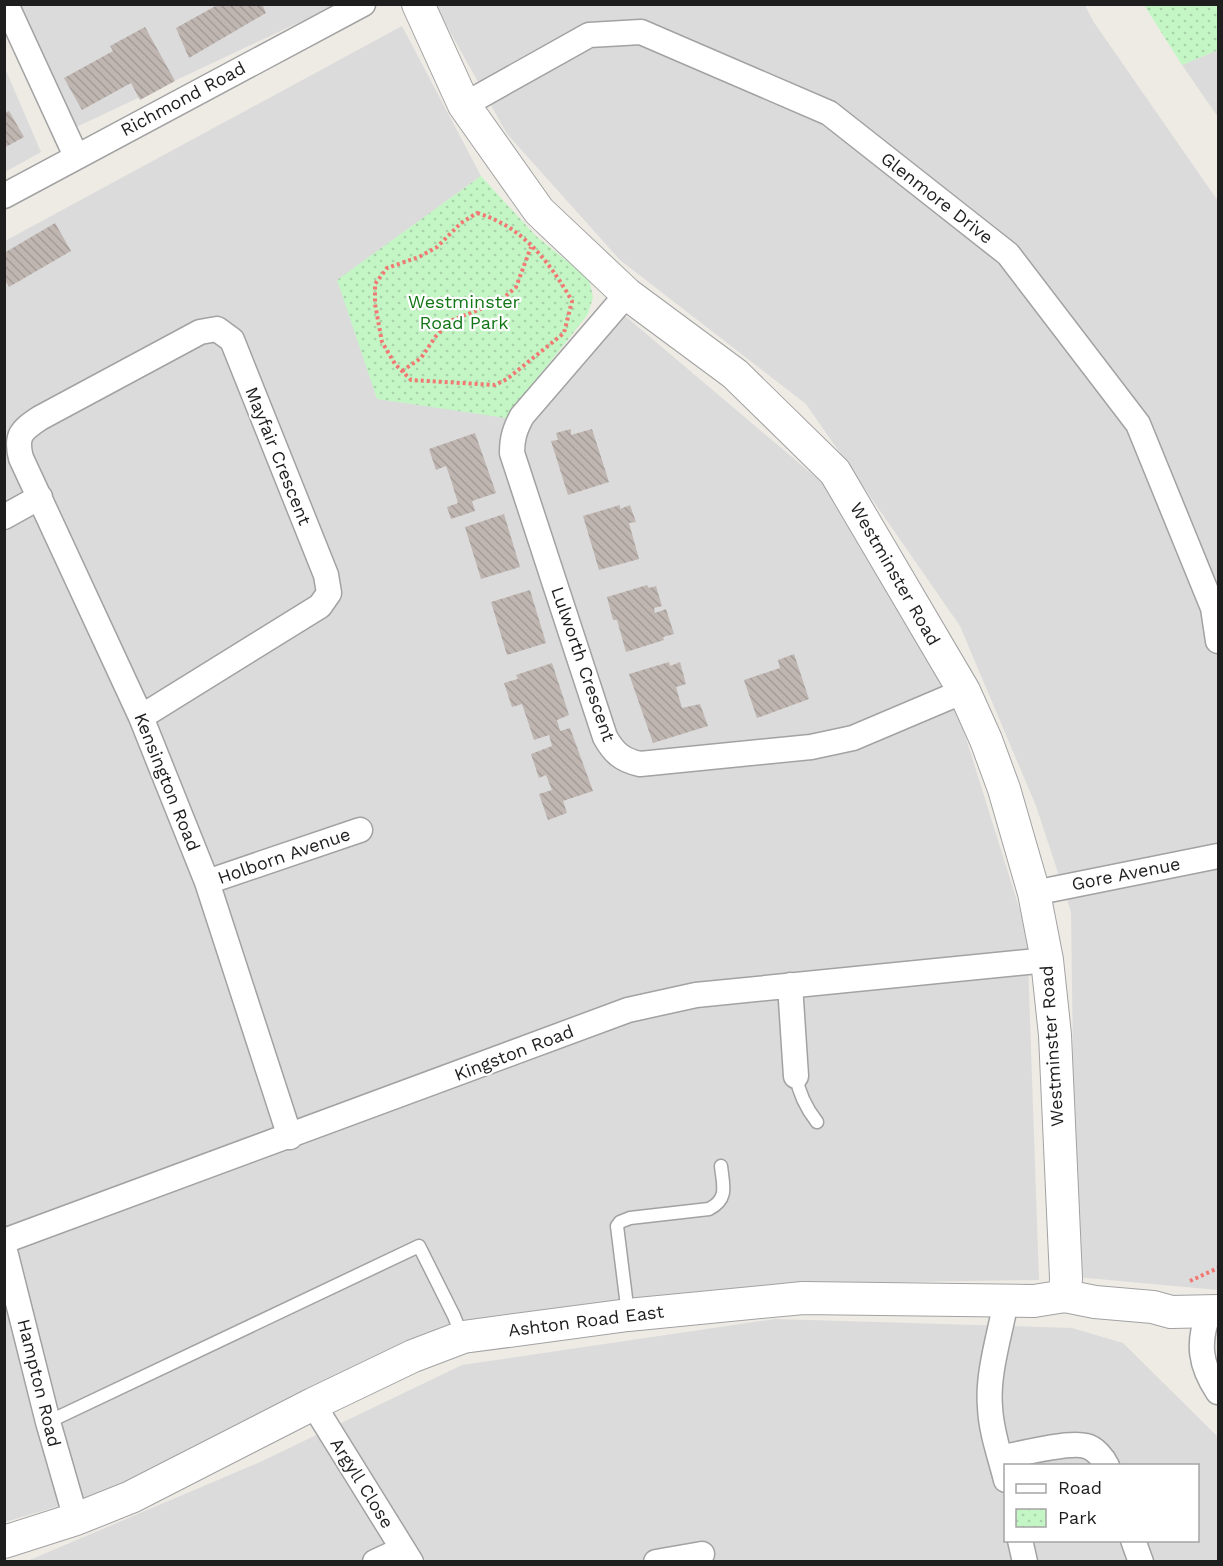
<svg xmlns="http://www.w3.org/2000/svg" width="1223" height="1566" viewBox="0 0 1223 1566" font-family="'Work Sans',sans-serif">
  <style>
    .residential { fill: #dcdbdb; fill-rule: evenodd }
    .park { fill: url(#park-dots) }
    .building { fill: url(#building-back-hatch) }
    .lines { fill: none; stroke-linecap: round; stroke-linejoin: round }
    .service-casing { stroke: #a2a2a2; stroke-width: 15 }
    .minor-casing { stroke: #a2a2a2; stroke-width: 27 }
    .tertiary-casing { stroke: #a2a2a2; stroke-width: 34 }
    .path { stroke: #f17973; stroke-width: 4; stroke-dasharray: 3 3; stroke-linecap: butt }
    .service { stroke: #fff; stroke-width: 12 }
    .minor { stroke: #fff; stroke-width: 24 }
    .tertiary { stroke: #fff; stroke-width: 32 }
    .labels { text-anchor: middle; stroke-width: 4.5; stroke-linejoin: round; paint-order: stroke }
    .street-label { font-size: 18px; fill: #1e1e1e; stroke: #fff }
    .park-label { font-size: 18px; fill: #127615; stroke: #fff }
  </style>
  <defs>
    <pattern id="park-dots" width="8" height="8" patternUnits="userSpaceOnUse" patternTransform="scale(1.5)"><rect width="8" height="8" fill="#c4f6c5"/><path d="M2 2h.1M6 6h.1" fill="none" stroke="#a8d2a9" stroke-width="1.8" stroke-linecap="round"/></pattern>
    <pattern id="building-back-hatch" width="6" height="6" patternUnits="userSpaceOnUse" patternTransform="scale(1.5)"><rect width="6" height="6" fill="#bfb6b1"/><path d="M-1 5l2 2M0 0l6 6M5-1l2 2" fill="none" stroke="#a49c98"/></pattern>
  </defs>
  <rect width="100%" height="100%" fill="#eeebe5"/>
  <path class="residential" d="M 16,5 L 336,5 L 70,130 Z
    M 437,5 L 1085,5 L 1093,21 L 1218,201 L 1218,1290 L 1076,1277 L 1071,912 L 1036,806 L 960,626 L 806,404 L 620,260 L 507,134 L 443,19 Z
    M 402,26 L 481,176 L 338,280 L 506,418 L 624,315 L 832,491 L 949,684 L 1027,933 L 1039,1280 L 779,1284 L 447,1328 L 103,1493 L 5,1522 L 5,241 Z
    M 1218,50 L 1218,117 L 1182,65 Z
    M 4,66 L 41,152 L 5,172 L 4,172 Z
    M 775,1319 L 1072,1328 L 1123,1343 L 1218,1437 L 1218,1561 L 25,1562 L 258,1463 L 462,1365 ZM 1006,1466 L 1198,1466 L 1198,1540 L 1006,1540 Z"/>
  <path class="park" d="M 1144,5 L 1218,5 L 1218,50 L 1182,65 Z
    M 481,176 L 536,236 L 589,279 L 593,297 L 588,314 L 506,418 L 377,399 L 337,280 Z"/>
  <path class="building" d="M 219,4 L 262,4 L 266,13 L 189,58 L 176,28 Z
    M 145,27 L 175,81 L 140,100 L 131,83 L 82,110 L 64,78 L 113,51 L 110,46 Z
    M 9,111 L 24,137 L 4,148 L 4,113 Z
    M 55,223 L 71,251 L 9,287 L 4,278 L 4,253 Z
    M 571,429 L 571,435 L 592,429 L 609,482 L 568,495 L 551,441 L 558,440 L 556,433 Z
    M 475,433 L 496,493 L 472,501 L 475,511 L 451,519 L 447,507 L 458,503 L 450,477 L 446,466 L 436,470 L 429,449 Z
    M 620,505 L 620,509 L 630,505 L 636,522 L 629,523 L 639,559 L 599,570 L 583,516 Z
    M 504,514 L 520,567 L 481,579 L 465,527 Z
    M 647,585 L 649,588 L 656,586 L 662,606 L 654,608 L 655,613 L 666,609 L 674,634 L 663,637 L 664,640 L 626,652 L 617,620 L 613,620 L 607,597 Z
    M 530,590 L 546,643 L 507,655 L 491,602 Z
    M 794,654 L 809,699 L 757,718 L 744,680 L 780,668 L 778,660 Z
    M 669,662 L 670,666 L 680,662 L 686,684 L 676,687 L 682,708 L 700,704 L 708,726 L 653,743 L 629,674 Z
    M 552,663 L 569,715 L 557,720 L 560,731 L 570,728 L 593,791 L 563,801 L 567,813 L 548,820 L 539,794 L 552,790 L 546,775 L 539,778 L 531,754 L 552,746 L 549,735 L 534,740 L 522,704 L 512,707 L 504,683 L 518,679 L 516,675 Z"/>
  <g class="lines">
    <g class="service-casing">
      <path id="service" d="M 796,1076 C 799,1094 806,1108 817,1122
        M 628,1314 L 617,1226 L 620,1222 L 630,1218 L 709,1209 C 729,1199 723,1185 721,1166
        M 48,1422 L 419,1246 L 454,1316 L 462,1336"/>
    </g>
    <g class="minor-casing">
      <path id="minor" d="M 6,4 L 76,156
        M 464,105 L 589,35 L 641,32 L 829,113 L 1008,254 L 1138,424 L 1213,608 L 1218,641
        M 4,196 L 363,4
        M 627,294 L 522,416 C 515,429 512,438 512,453 L 605,737 C 614,753 622,760 640,764 L 811,747 L 853,738 L 964,691
        M 4,517 L 40,497
        M 141,717 L 320,606 L 329,593 L 326,575 L 232,340 L 217,329 L 200,332 L 40,418 C 22,430 15,435 21,458 L 141,717 L 207,882 L 290,1137
        M 207,882 L 360,830
        M 1034,893 L 1218,856
        M 790,985 L 796,1076
        M 4,1241 L 628,1010 L 696,995 L 1047,960
        M 4,1247 L 48,1422 L 76,1519
        M 1209,1312 C 1197,1343 1200,1365 1218,1392
        M 313,1404 L 411,1562
        M 1000,1458 C 1019,1454 1069,1441 1086,1446 C 1095,1448 1103,1458 1107,1466
        M 1006,1480 C 1000,1456 991,1432 990,1407 C 987,1374 1000,1334 1006,1301
        M 1020,1540 L 1025,1562
        M 1133,1540 L 1141,1562
        M 375,1562 L 403,1549
        M 656,1562 L 702,1554"/>
    </g>
    <g class="tertiary-casing">
      <path id="tertiary" d="M 418,4 L 464,105 L 539,211 L 627,294 L 735,374 L 835,472 L 964,691 L 986,740 L 1004,789 L 1034,893 L 1047,960 L 1055,1035 L 1066,1278 L 1065,1296
        M 4,1542 L 76,1519 L 131,1497 L 313,1404 L 413,1356 L 463,1337 L 628,1315 L 803,1298 L 1034,1301 L 1065,1296 L 1095,1302 L 1153,1307 L 1171,1312 L 1218,1311"/>
    </g>
    <path class="path" d="M 477,213 C 522,226 549,261 572,301 L 564,333 L 507,379 L 495,385 L 411,380 L 395,364 L 382,342 L 375,304 L 375,284 L 387,268 L 419,257 L 437,247 L 461,223 Z
      M 402,371 L 421,358 L 436,336 L 450,321 L 499,302 L 516,287 L 531,247
      M 1190,1281 L 1218,1268"/>
    <use href="#service" class="service"/>
    <use href="#minor" class="minor"/>
    <use href="#tertiary" class="tertiary"/>
  </g>
  <g class="labels">
    <g class="street-label">
      <text transform="translate(183 99) rotate(-28)" y="6">Richmond Road</text>
      <text transform="translate(937 198) rotate(38)" y="6">Glenmore Drive</text>
      <text transform="translate(278 456) rotate(68)" y="6">Mayfair Crescent</text>
      <text transform="translate(895 574) rotate(60)" y="6">Westminster Road</text>
      <text transform="translate(583 664) rotate(71)" y="6">Lulworth Crescent</text>
      <text transform="translate(167 782) rotate(68)" y="6">Kensington Road</text>
      <text transform="translate(284 856) rotate(-19)" y="6">Holborn Avenue</text>
      <text transform="translate(1126 874) rotate(-11)" y="6">Gore Avenue</text>
      <text transform="translate(1052 1046) rotate(-94)" y="6">Westminster Road</text>
      <text transform="translate(514 1053) rotate(-21)" y="6">Kingston Road</text>
      <text transform="translate(586 1321) rotate(-7)" y="6">Ashton Road East</text>
      <text transform="translate(39 1383) rotate(76)" y="6">Hampton Road</text>
      <text transform="translate(362 1483) rotate(58)" y="6">Argyll Close</text>
    </g>
    <g class="park-label">
      <text x="464" y="308">Westminster<tspan x="464" dy="21">Road Park</tspan></text>
    </g>
  </g>
  <rect width="1223" height="1566" fill="none" stroke="#1e1e1e" stroke-width="12"/>
  <rect x="1004" y="1464" width="195" height="78" fill="#ffffff" stroke="#a5a5a5" stroke-width="1.5"/>
  <rect x="1016" y="1484" width="30" height="9" fill="#ffffff" stroke="#a5a5a5" stroke-width="1.5"/>
  <text x="1058" y="1494" font-size="18" fill="#1e1e1e">Road</text>
  <rect x="1016" y="1509" width="30" height="18" fill="url(#park-dots)" stroke="#a5a5a5" stroke-width="1.5"/>
  <text x="1058" y="1524" font-size="18" fill="#1e1e1e">Park</text>
</svg>
